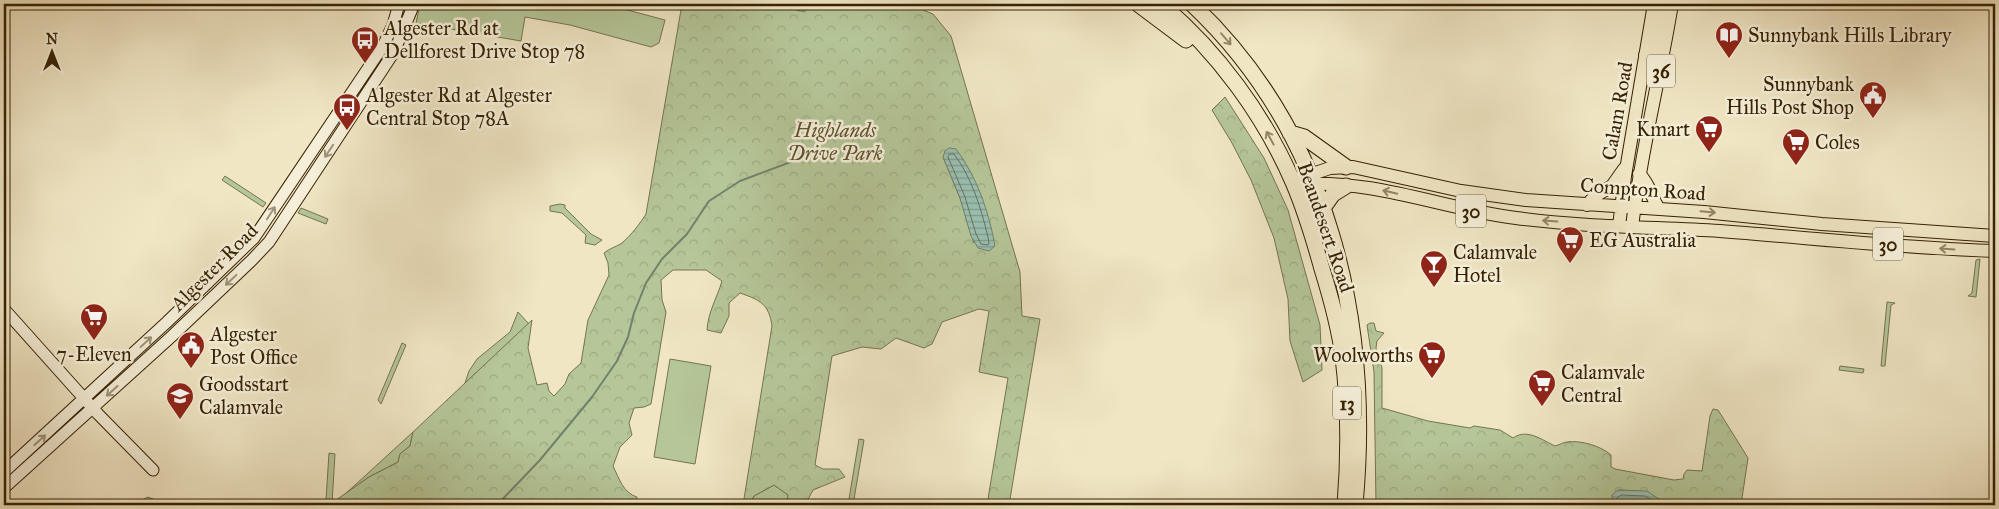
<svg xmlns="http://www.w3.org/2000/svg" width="1999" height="509" viewBox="0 0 1999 509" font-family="'IM FELL Great Primer',serif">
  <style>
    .green { fill: #b5c698; stroke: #76744e }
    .forest { fill: url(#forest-crowns); stroke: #76744e; fill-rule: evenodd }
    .water { fill: url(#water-rules); stroke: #72816d }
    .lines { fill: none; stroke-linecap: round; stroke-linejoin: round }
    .shore { stroke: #68715b; stroke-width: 1 }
    .stream { stroke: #72816d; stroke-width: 2 }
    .secondary-casing { stroke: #362203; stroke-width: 13 }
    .primary-casing { stroke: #362203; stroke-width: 14 }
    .highway-casing { stroke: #362203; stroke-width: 17 }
    .secondary { stroke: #f5efd9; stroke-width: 11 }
    .primary { stroke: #f0e6c4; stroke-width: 12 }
    .highway { stroke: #f0e6c4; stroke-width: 15 }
    .oneway { stroke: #938464 }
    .oneway2 { stroke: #9f9379 }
    .labels { text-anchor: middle; stroke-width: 5; stroke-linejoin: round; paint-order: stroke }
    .shield { fill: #f5efd9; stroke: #6f6043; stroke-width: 1 }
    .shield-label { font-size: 19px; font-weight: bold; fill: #362203 }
    .poi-label { font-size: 20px; fill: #362203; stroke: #f5efd9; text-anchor: start }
    .street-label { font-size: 20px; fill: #362203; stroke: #f5efd9 }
    .park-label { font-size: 20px; font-style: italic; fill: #5c5330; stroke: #f5efd9 }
  </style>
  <defs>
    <pattern id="forest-crowns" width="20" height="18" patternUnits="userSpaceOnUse" patternTransform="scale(1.25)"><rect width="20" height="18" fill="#b5c698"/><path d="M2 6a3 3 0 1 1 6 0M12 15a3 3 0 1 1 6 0" fill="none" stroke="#9caa81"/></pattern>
    <pattern id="water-rules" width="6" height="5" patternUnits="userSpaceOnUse" patternTransform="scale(1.25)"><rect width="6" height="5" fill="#9ac0b3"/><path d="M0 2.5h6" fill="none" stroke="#7e9c8f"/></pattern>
  </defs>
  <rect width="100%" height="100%" fill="#f0e6c4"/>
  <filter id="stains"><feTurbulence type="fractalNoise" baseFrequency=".004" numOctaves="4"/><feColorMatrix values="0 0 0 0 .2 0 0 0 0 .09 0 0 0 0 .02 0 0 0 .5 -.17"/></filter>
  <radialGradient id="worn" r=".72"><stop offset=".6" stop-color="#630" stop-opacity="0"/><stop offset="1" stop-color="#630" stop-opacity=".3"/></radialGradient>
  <path class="green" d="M 420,4 L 605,4 L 665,20 L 659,43 L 651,47 L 570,25 L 525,17 L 521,41 L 416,23 Z
    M 225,176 L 266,203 L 263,207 L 222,180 Z
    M 560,204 L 565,205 L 565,208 L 591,234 L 602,240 L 595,245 L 585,243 L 586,235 L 562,213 L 550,211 L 550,206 Z
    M 301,208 L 328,219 L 326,224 L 298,213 Z
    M 1980,259 L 1976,297 L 1968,296 L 1972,293 L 1976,260 Z
    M 1887,302 L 1895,303 L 1891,305 L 1885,366 L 1881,366 Z
    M 518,312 L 529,324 L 465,383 L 469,371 L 477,359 L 510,332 Z
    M 402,343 L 406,345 L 381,404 L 378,400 Z
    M 670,359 L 711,366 L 695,464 L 654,457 Z
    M 1840,366 L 1864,369 L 1863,373 L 1839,370 Z
    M 413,432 L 410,446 L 400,454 L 398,462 L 369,477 L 343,496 Z
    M 859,439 L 864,440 L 853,505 L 848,505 Z
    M 329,453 L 335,454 L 332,503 L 329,505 L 321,505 L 326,500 Z
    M 774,485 L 788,495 L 787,505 L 749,505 L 754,496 Z"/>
  <path class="forest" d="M 682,4 L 724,4 C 734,16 753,6 765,4 C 777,2 789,6 799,11 L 811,6 L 811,4 L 911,5 L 933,14 L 951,36 L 1020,272 L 1022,316 L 1040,319 L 1009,505 L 987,505 L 1008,378 L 979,372 L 989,311 L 979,309 L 942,322 L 932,344 L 924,348 L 896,338 L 881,349 L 862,347 L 832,356 L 815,465 L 823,469 L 839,469 L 845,477 L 813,490 L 805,505 L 787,505 L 788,495 L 774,485 L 754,496 L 749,505 L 743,505 L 772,326 C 769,304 760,300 740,293 L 729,303 L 729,316 L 721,333 L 707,330 C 708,312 717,298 722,281 L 706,270 L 673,270 L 661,280 L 662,300 L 666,312 L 651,404 L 644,407 L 634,408 L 629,423 L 632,435 L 620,447 L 613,466 C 619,478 623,493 637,497 L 636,505 L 329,505 L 369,477 L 398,462 L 400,454 L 410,446 L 413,432 L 532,320 L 528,348 L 537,385 L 547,383 L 549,391 L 554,396 L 565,384 L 569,374 L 581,363 L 588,320 L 609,275 L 608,263 L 604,253 C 610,248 616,247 622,243 C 632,234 639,225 646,214 ZM 943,157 L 962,158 L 982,198 L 974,243 L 960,198 Z
    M 1225,97 L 1264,158 L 1288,210 L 1320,325 L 1322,370 L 1303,382 L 1290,341 L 1288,299 L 1274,238 L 1251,180 L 1232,143 L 1212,110 Z
    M 1370,323 L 1374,323 L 1376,331 L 1384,333 L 1377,341 L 1376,348 L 1382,368 L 1382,408 L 1428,421 L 1470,428 L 1474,426 L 1500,430 L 1513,438 C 1527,428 1542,440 1555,446 C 1559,445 1564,442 1567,442 C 1581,440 1601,446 1611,455 L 1611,467 L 1615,469 L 1674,480 L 1683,479 L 1684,474 L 1687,470 L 1702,471 L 1710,416 L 1713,409 L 1718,410 L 1748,458 L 1741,505 L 1659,505 L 1659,499 L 1636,491 L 1619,490 L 1609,505 L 1376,505 L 1374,372 L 1367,325 Z
    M 148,497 L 153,499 L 159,505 L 139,505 L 142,500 Z"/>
  <path class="water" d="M 724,4 L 766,4 C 753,7 734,15 724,4 Z
    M 779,4 L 811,4 L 811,6 L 804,12 Z
    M 949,148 L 956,149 C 977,177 989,212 995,246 L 989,251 L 978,248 L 971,236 L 960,198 L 943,157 L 945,151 Z
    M 1618,490 L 1647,491 L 1659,499 L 1659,505 L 1609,505 L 1612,500 L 1612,495 Z"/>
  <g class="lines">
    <path class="shore" d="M 950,154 L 954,154 C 972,178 981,208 988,237 L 989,243 L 988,245 L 981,244 L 976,234 L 965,197 L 948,157 Z
      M 1615,505 L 1617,498 L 1621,495 L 1645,496 L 1654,501 L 1654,505"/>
    <path class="stream" d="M 497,505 L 540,460 L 592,397 L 617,361 L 628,337 L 634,313 L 646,283 L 662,259 L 687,234 L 709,201 L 740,181 L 820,151"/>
    <g class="secondary-casing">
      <path id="secondary" d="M 4,309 L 98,414 L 153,470
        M 4,472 L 167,322 L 254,238 L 383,46 L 393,25 L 399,4
        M 4,488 L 172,336 L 252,260 L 269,242 L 394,52 L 414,4"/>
    </g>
    <g class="primary-casing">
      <path id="primary" d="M 1645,55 L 1652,54 L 1655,51 L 1661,16 L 1670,4
        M 1639,174 C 1650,184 1651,197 1659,209
        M 1292,181 L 1330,168 L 1353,167 L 1461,191 L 1526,200 L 1704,212 L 1822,224 L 1995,236
        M 1304,184 C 1376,180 1445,209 1516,218 C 1583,227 1652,227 1720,231 C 1812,238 1903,248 1995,251
        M 1587,205 L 1595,196 L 1612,186 L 1624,169
        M 1619,226 L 1625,176 L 1654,4
        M 1632,227 C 1641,151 1660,78 1672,4"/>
    </g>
    <g class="highway-casing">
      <path id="highway" d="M 1138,4 L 1186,40
        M 1161,4 C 1217,51 1264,115 1293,182 C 1305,210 1314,240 1322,269 C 1331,298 1339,327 1343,357 C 1349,407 1349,456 1345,505
        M 1192,4 C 1330,134 1372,322 1355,505
        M 1290,133 L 1304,137 L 1346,167
        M 1323,208 L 1333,194 L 1346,186"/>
    </g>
    <use href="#secondary" class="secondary"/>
    <use href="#primary" class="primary"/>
    <use href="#highway" class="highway"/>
  </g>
  <defs><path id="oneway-shaft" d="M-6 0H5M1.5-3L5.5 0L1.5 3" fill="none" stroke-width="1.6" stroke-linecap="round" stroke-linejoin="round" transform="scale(1.25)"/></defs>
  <g class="oneway">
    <use href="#oneway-shaft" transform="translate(1226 39) rotate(49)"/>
    <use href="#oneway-shaft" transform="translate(1270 138) rotate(-119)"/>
    <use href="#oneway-shaft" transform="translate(1390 192) rotate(-167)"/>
    <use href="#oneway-shaft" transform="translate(1708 212) rotate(5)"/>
    <use href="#oneway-shaft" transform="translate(1550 221) rotate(-176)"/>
    <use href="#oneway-shaft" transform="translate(1947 249) rotate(-176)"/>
  </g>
  <g class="oneway2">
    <use href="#oneway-shaft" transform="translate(329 151) rotate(124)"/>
    <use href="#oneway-shaft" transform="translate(271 213) rotate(-57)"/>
    <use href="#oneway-shaft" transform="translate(231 280) rotate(137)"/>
    <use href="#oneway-shaft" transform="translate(146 342) rotate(-43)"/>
    <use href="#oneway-shaft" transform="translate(112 391) rotate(138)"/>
    <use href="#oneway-shaft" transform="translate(40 440) rotate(-42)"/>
  </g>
  <defs>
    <g id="library-pin" transform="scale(1.4375)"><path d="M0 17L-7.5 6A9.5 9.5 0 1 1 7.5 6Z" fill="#8f2418" stroke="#f5efd9"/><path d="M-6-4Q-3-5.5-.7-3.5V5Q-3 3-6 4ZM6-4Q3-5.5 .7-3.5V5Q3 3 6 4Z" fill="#fff"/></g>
    <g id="bus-pin" transform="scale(1.4375)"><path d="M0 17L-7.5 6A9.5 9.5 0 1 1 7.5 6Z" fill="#8f2418" stroke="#f5efd9"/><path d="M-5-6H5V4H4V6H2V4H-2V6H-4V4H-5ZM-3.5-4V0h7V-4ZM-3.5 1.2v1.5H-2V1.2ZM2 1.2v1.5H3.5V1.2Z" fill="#fff"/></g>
    <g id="civic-pin" transform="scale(1.4375)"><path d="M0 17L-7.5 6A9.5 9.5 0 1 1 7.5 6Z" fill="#8f2418" stroke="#f5efd9"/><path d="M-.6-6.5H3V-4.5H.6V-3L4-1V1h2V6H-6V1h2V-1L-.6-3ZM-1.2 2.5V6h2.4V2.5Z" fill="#fff"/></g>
    <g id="supermarket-pin" transform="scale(1.4375)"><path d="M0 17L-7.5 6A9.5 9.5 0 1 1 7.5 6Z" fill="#8f2418" stroke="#f5efd9"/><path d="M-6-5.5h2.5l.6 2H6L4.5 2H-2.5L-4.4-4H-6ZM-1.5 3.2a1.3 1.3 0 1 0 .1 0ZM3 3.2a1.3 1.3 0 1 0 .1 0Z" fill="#fff"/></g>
    <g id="bar-pin" transform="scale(1.4375)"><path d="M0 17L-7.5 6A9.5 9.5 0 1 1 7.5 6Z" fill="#8f2418" stroke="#f5efd9"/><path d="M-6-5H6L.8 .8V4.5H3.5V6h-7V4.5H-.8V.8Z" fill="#fff"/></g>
    <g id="school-pin" transform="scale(1.4375)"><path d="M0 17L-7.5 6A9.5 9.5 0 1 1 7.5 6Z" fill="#8f2418" stroke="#f5efd9"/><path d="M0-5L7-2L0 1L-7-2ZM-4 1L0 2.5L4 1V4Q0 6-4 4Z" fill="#fff"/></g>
  </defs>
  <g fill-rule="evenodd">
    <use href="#library-pin" x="1729" y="35"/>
    <use href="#bus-pin" x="365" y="40"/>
    <use href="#civic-pin" x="1873" y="95"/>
    <use href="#bus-pin" x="347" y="107"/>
    <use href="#supermarket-pin" x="1709" y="129"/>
    <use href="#supermarket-pin" x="1796" y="142"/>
    <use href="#supermarket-pin" x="1570" y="240"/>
    <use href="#bar-pin" x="1434" y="264"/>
    <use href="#supermarket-pin" x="94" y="317"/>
    <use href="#civic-pin" x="191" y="345"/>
    <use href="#supermarket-pin" x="1432" y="355"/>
    <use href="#supermarket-pin" x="1542" y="383"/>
    <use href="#school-pin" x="180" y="396"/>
  </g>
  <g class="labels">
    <g class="shield">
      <rect x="1647" y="54.5" width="28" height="33" rx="4"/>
      <rect x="1456" y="194.5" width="30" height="33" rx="4"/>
      <rect x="1873" y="227.5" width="30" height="33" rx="4"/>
      <rect x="1333" y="386.5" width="28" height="33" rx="4"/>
    </g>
    <g class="shield-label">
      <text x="1661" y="78">36</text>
      <text x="1471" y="218">30</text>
      <text x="1888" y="251">30</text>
      <text x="1347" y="410">13</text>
    </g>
    <g class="poi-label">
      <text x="384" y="35">Algester Rd at<tspan x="384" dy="23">Dellforest Drive Stop 78</tspan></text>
      <text x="1748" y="42">Sunnybank Hills Library</text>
      <text x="1854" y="91" text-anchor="end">Sunnybank<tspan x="1854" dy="23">Hills Post Shop</tspan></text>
      <text x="366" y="102">Algester Rd at Algester<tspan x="366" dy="23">Central Stop 78A</tspan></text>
      <text x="1690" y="136" text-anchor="end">Kmart</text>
      <text x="1815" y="149">Coles</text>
      <text x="1589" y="247">EG Australia</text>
      <text x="1453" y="259">Calamvale<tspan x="1453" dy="23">Hotel</tspan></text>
      <text x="210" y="341">Algester<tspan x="210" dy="23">Post Office</tspan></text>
      <text x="94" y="361" text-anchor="middle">7-Eleven</text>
      <text x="1413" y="362" text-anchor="end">Woolworths</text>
      <text x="1561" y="379">Calamvale<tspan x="1561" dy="23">Central</tspan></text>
      <text x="199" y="391">Goodsstart<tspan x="199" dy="23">Calamvale</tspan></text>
    </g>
    <g class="street-label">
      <text transform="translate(1617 111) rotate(-80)" y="7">Calam Road</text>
      <text transform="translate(1643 189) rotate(4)" y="7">Compton Road</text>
      <text transform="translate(1326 227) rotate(71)" y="7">Beaudesert Road</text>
      <text transform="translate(214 267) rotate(-45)" y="7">Algester Road</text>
    </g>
    <g class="park-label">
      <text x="835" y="137">Highlands<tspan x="835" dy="23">Drive Park</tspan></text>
    </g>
  </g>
  <rect width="1999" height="509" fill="none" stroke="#f0e6c4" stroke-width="20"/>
  <rect x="5" y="5" width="1989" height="499" fill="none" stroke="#362203" stroke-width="2.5"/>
  <rect x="10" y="10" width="1979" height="489" fill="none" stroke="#362203"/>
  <g transform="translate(52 52)" stroke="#f5efd9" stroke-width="4" paint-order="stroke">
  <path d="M0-4L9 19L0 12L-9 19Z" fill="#362203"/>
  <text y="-8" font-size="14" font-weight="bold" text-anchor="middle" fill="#362203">N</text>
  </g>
  <rect width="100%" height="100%" filter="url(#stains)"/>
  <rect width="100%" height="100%" fill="url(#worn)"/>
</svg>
